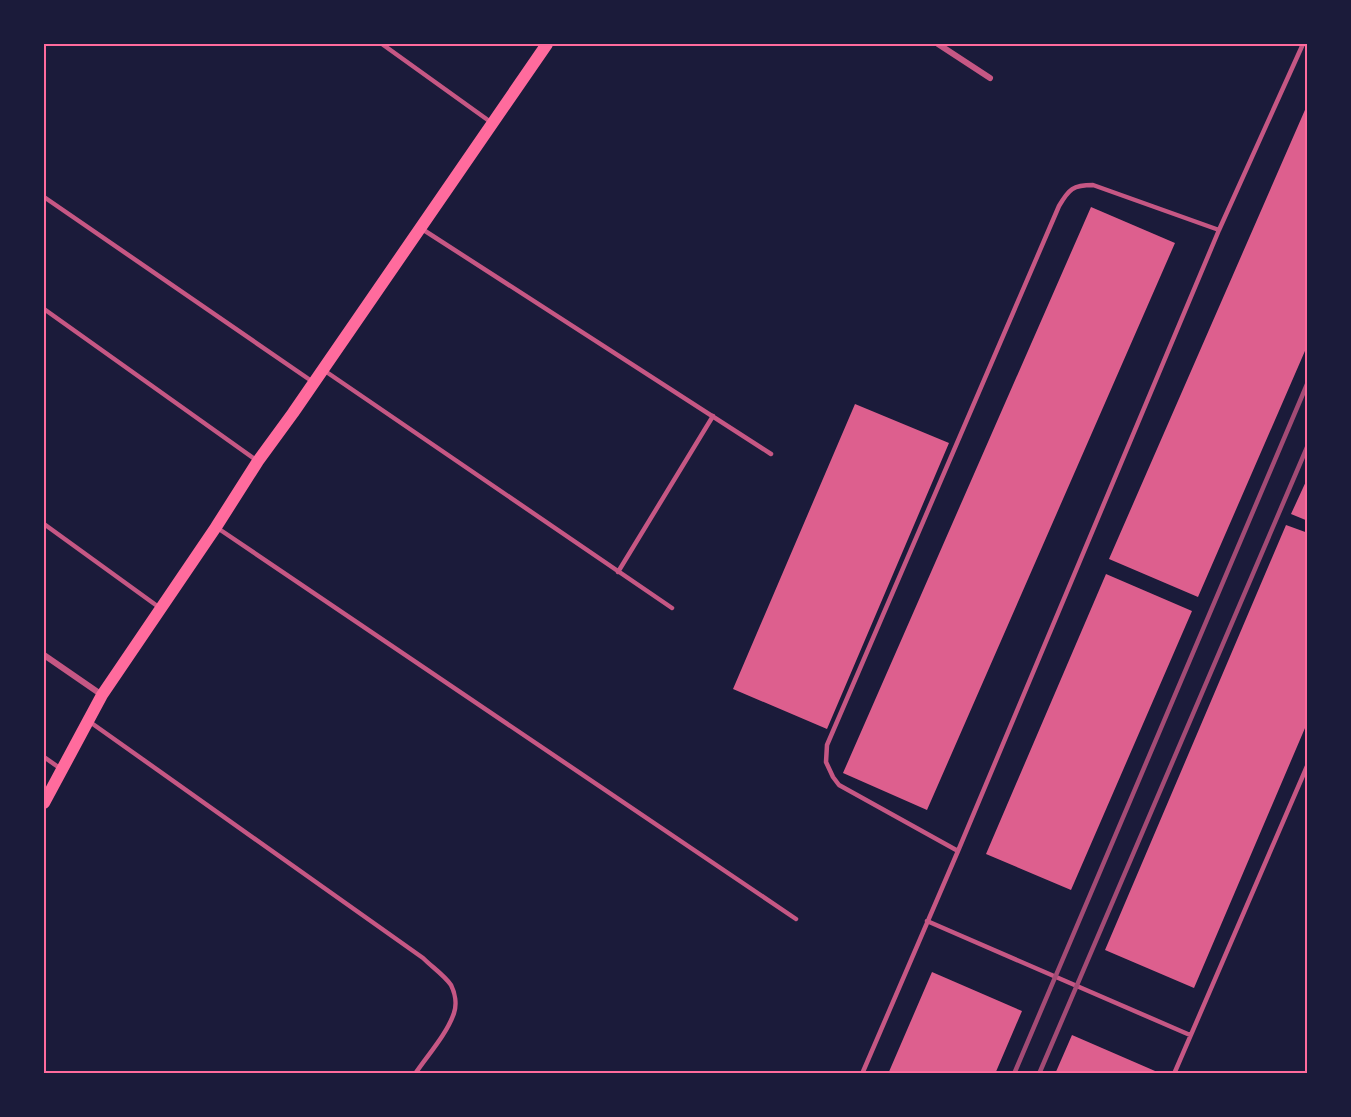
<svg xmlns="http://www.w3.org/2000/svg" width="1351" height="1117" viewBox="0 0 1351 1117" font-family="'Exo 2',sans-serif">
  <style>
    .building { fill: #dd5f8e }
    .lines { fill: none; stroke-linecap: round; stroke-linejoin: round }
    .service { stroke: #c65784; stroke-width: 4.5 }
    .minor { stroke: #c65784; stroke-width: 6 }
    .secondary { stroke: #ff6b9d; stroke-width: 12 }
    .rail { stroke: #a44b75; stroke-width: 4.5 }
    .neatline { fill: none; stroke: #ff6b9d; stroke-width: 2 }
  </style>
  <rect width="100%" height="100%" fill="#1b1b3a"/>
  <path class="building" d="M 1308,103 L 1308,344 L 1198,597 L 1109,559 Z
    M 1091,207 L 1175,243 L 927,810 L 843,773 Z
    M 855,404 L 949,443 L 827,729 L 733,689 Z
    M 1308,477 L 1308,521 L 1291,514 Z
    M 1286,525 L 1308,533 L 1308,721 L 1194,988 L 1105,950 Z
    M 1106,574 L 1192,611 L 1071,890 L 986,854 Z
    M 932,972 L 1022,1011 L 995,1074 L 888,1074 Z
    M 1072,1035 L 1162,1074 L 1055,1074 Z"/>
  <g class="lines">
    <path class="service" d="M 382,44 L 492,123
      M 44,197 L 313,382
      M 422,229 L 771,454
      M 44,309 L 256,460
      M 325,371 L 672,608
      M 44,524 L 160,608
      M 216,527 L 796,919
      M 618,572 L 713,416
      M 90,722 L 423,958 C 432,967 444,975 451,985 C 455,993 457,1004 454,1013 C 447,1034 427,1056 415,1074
      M 44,757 L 61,769
      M 958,851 L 839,785 L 833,777 L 826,762 L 827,745 L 1059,206 C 1069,189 1073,185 1093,185 L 1219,230
      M 927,921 L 1190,1035
      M 862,1074 L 958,851 L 1219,230 L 1303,44
      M 1174,1074 L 1308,764"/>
    <path class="minor" d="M 938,44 L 990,78
      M 44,655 L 102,695"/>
    <path class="secondary" d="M 44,803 L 102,695 L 216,527 L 258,461 L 293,413 L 547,44"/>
    <path class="rail" d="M 1014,1074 L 1308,382
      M 1039,1074 L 1308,445"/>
  </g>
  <rect width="1351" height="1117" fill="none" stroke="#1b1b3a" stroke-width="90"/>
  <rect x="45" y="45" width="1261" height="1027" class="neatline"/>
</svg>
